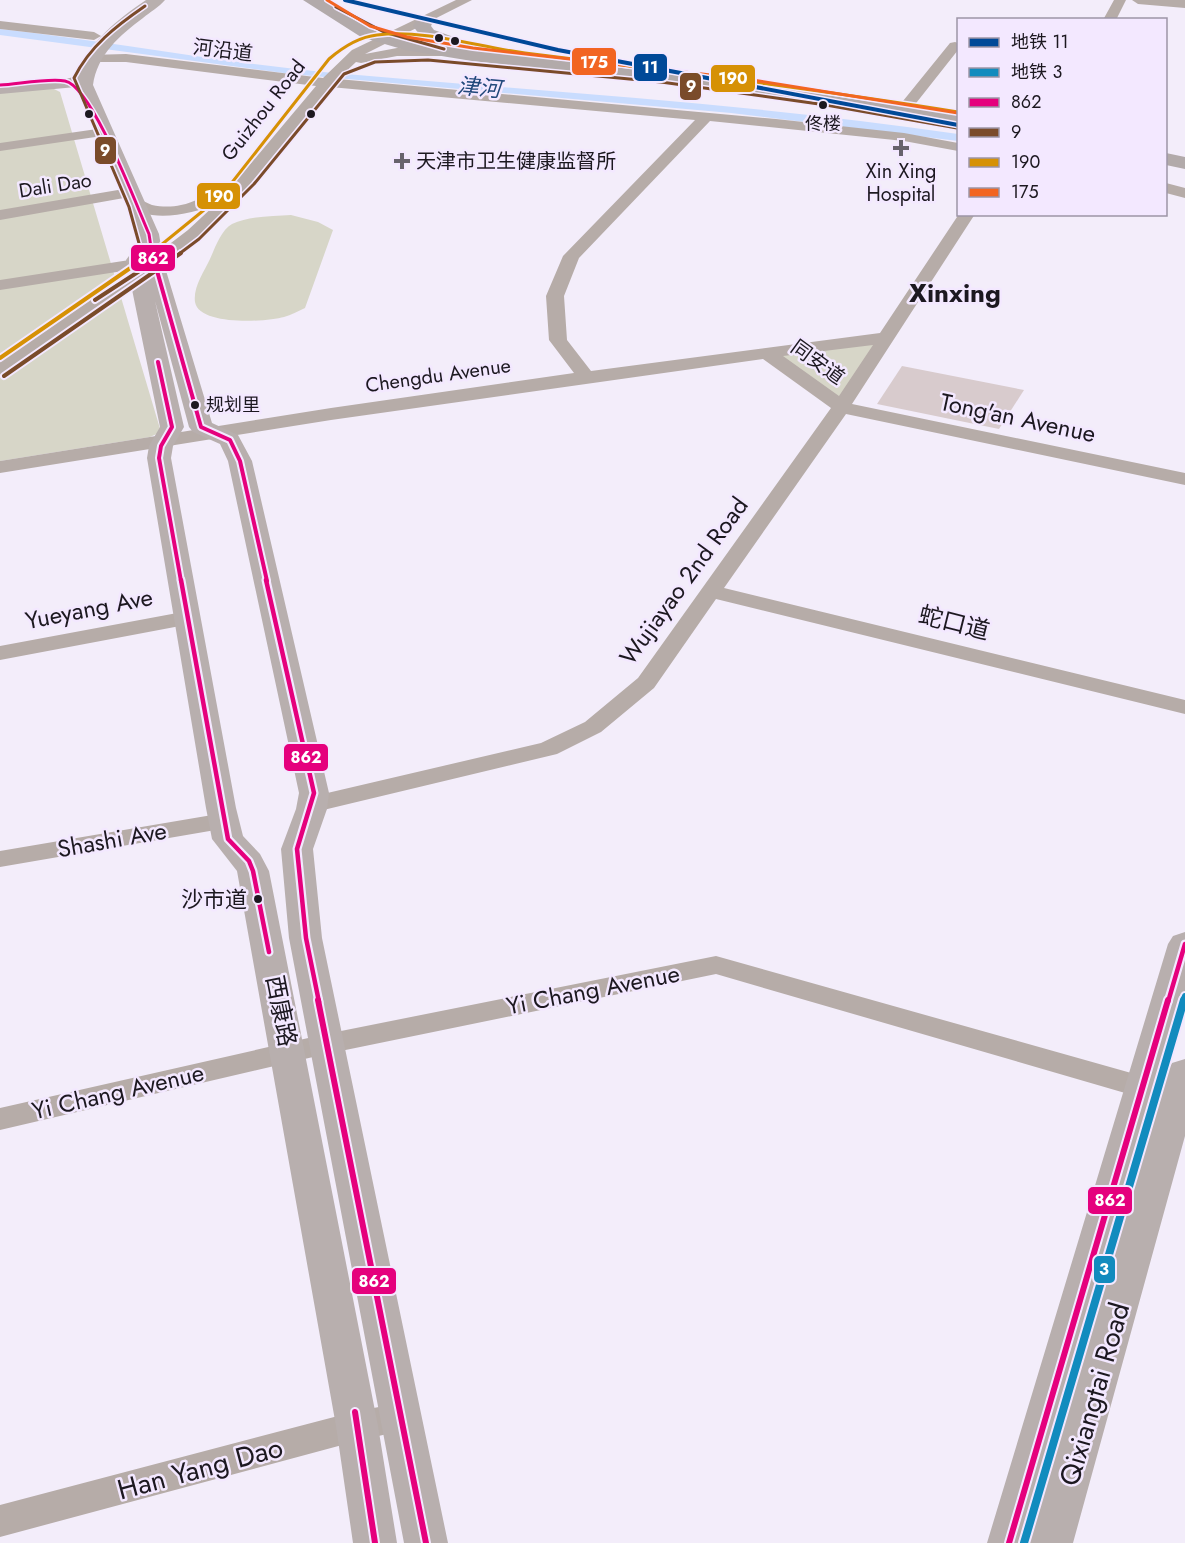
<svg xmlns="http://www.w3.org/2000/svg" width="1185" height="1543" viewBox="0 0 1185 1543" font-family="Jost,'Noto Sans SC',sans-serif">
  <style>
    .green { fill: #d7d6c8 }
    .water { fill: #c9dcfe }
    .building { fill: #d8cbcd }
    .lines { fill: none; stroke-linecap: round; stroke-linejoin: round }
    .minor { fill: #b6aca8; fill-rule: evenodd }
    .major { fill: #b8afae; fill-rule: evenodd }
    .highway { fill: #b2aaaa; fill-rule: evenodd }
    .bus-1-far3-casing { stroke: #f3e8ff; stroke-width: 6 }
    .bus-1-far2-casing { stroke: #f3e8ff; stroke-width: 8 }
    .bus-1-far1-casing { stroke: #f3e8ff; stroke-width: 9 }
    .bus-1-casing { stroke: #f3e8ff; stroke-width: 10 }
    .bus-2-far1-casing { stroke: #f3e8ff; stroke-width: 6 }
    .bus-2-casing { stroke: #f3e8ff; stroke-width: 8 }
    .bus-3-far1-casing { stroke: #f3e8ff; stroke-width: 6 }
    .bus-3-casing { stroke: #f3e8ff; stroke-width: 8 }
    .bus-4-casing { stroke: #f3e8ff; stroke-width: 6 }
    .bus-1-far3 { stroke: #e5007d; stroke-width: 3 }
    .bus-1-far2 { stroke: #e5007d; stroke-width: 4 }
    .bus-1-far1 { stroke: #e5007d; stroke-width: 4.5 }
    .bus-1 { stroke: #e5007d; stroke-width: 6 }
    .bus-2-far1 { stroke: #7a4b2a; stroke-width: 3 }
    .bus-2 { stroke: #7a4b2a; stroke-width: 4 }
    .bus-3-far1 { stroke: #d69105; stroke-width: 3 }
    .bus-3 { stroke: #d69105; stroke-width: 4 }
    .bus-4 { stroke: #f26522; stroke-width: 3 }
    .metro-1-casing { stroke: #f3e8ff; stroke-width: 7 }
    .metro-2-far1-casing { stroke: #f3e8ff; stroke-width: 10 }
    .metro-2-casing { stroke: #f3e8ff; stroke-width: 12 }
    .metro-1 { stroke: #004998; stroke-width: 4 }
    .metro-2-far1 { stroke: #128bbe; stroke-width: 6 }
    .metro-2 { stroke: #128bbe; stroke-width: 8 }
    .bus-dot { fill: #1c1820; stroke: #f3e8ff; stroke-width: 2 }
    .poi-dot { fill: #67636c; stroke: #f3e8ff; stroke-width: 2 }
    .labels { text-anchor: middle; stroke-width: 5; stroke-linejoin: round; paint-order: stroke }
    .far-bus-label { font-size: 18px; fill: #1c1820; stroke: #f3e8ff }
    .far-street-label { font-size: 20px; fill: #1c1820; stroke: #f3e8ff }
    .far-poi-label { font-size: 20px; fill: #1c1820; stroke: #f3e8ff; text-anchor: start }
    .far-water-label { font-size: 22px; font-style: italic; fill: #21487b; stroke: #f3e8ff }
    .bus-label { font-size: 22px; fill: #1c1820; stroke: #f3e8ff; text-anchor: end }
    .street-label { font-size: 24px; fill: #1c1820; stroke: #f3e8ff }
    .far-district-label { font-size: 26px; font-weight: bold; fill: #1c1820; stroke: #f3e8ff }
    .near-street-label { font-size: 28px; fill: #1c1820; stroke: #f3e8ff }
    .line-badge { stroke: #f3e8ff; stroke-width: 2 }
    .badge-label { font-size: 16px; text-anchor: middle; font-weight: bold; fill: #fff }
  </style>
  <rect width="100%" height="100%" fill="#f3edfa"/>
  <path class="green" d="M 52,88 L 60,92 L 161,432 L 150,437 L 0,461 L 0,92 Z
    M 291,215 L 318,222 L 333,230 L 305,308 C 298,311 291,315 284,317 C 266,322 199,326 195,302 C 193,287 204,272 210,259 C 215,248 221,230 232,224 C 249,216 273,216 291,215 Z
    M 889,341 L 844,410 L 769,356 Z"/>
  <path class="water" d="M 0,29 C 115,42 230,64 346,74 C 550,92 755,104 958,134 L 958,141 L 731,113 L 291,74 L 0,35 Z"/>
  <path class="building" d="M 902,366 L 1024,390 L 999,429 L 877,404 Z"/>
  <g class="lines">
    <path class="minor" d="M 456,0 L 472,0 L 365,54 L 397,48 L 445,49 L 452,53 L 450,56 L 397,56 L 361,63 L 356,62 L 338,79 L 776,119 L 904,133 L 958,143 L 958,151 L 904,141 L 710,121 L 579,258 L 564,296 L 567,340 L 591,371 L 880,333 L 959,214 L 975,214 L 852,404 L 1185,473 L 1185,485 L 846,414 L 724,588 L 1185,700 L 1185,714 L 716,599 L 654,688 L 601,732 L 557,754 L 315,812 L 306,810 L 303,804 L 306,798 L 541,743 L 585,722 L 638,678 L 831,408 L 763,359 L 331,420 L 0,473 L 0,461 L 331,408 L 574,373 L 549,340 L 546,296 L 563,256 L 695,120 L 330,87 L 233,205 L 200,236 L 160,268 L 6,374 L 0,375 L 0,362 L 136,269 L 0,290 L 0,280 L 136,259 L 150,259 L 188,230 L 216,204 C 193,214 146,225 127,203 L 129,200 C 138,197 144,202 152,205 C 162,207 172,207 181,205 C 196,203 214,187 226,193 L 316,86 L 126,62 L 94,62 L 87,58 L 89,55 L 126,54 L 323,78 L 352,50 ZM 873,345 L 839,396 L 783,356 Z
      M 1114,0 L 1126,0 L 1116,20 L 1103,20 Z
      M 1132,0 L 1185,0 L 1185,8 L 1138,4 Z
      M 0,21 L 94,32 L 101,36 L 94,40 L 0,29 Z
      M 955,42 L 958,43 L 958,50 L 913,107 L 903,107 L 901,104 L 903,101 L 950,43 Z
      M 104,128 L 109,129 L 111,132 L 109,135 L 0,151 L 0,143 Z
      M 1166,183 L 1185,188 L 1185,198 L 1166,193 Z
      M 118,190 L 124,192 L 126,195 L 124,198 L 0,220 L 0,210 Z
      M 188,611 L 196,613 L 199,618 L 196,623 L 0,660 L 0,646 Z
      M 224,813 L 233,815 L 236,821 L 233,827 L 0,867 L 0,851 Z
      M 716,956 L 1156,1080 L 1166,1083 L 1170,1091 L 1166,1099 L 1156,1102 L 716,974 L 326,1054 L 0,1130 L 0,1108 L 326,1034 Z
      M 401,1403 L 413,1408 L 418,1418 L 413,1428 L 357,1441 L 0,1537 L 0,1505 L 357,1411 Z"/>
    <path class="major" d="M 146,0 L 165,0 C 159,7 150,12 143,18 C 120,35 97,55 93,85 L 159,234 L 164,264 L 212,423 L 238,435 L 252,461 L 329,793 L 327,809 L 313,849 L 322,938 L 448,1543 L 404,1543 L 289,938 L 281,849 L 296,809 L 299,793 L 228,461 L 220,444 L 193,432 L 189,427 L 155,301 L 184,427 L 173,446 L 171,458 L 236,808 L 243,836 L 260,854 L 269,871 L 378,1426 L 397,1543 L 353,1543 L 336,1426 L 237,871 L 212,839 L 206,808 L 147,458 L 149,446 L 160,427 L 126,260 L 129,256 L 142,255 L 139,234 L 76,87 L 0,94 L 0,84 L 66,79 L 77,76 C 86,43 120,18 146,0 Z
      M 1185,932 L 1185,1002 L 1096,1316 L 1167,1072 L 1172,1063 L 1185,1059 L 1185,1136 L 1073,1543 L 987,1543 L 1168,944 L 1173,936 Z"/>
    <path class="highway" d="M 303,0 L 324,0 L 373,29 L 407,39 L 437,44 L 422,38 L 413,26 L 419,15 L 431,15 L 434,19 L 431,26 L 434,30 L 462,40 L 464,44 L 462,48 L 745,80 L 958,115 L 958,127 L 745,92 L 472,61 L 405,50 L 361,37 Z
      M 1166,153 L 1185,157 L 1185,169 L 1166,165 Z"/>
    <g class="bus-1-far3-casing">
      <path id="bus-1-far3" d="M 0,85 C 18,84 49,78 65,81 C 92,86 137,207 149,234 L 152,254"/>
    </g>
    <g class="bus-1-far2-casing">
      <path id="bus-1-far2" d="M 152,253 L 201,427 L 230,440 L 240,461 L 267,581
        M 158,362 L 172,427 L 161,446 L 159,458 L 181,581"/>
    </g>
    <g class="bus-1-far1-casing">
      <path id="bus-1-far1" d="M 181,580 L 228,839 L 249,861 L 253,871 L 269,952
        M 266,580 L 314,793 L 297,849 L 306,938 L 319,1002
        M 1168,1002 L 1185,944"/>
    </g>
    <g class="bus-1-casing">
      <path id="bus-1" d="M 318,1000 L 426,1543
        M 355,1412 L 375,1543
        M 1009,1543 L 1168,1000"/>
    </g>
    <g class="bus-2-far1-casing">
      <path id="bus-2-far1" d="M 336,7 L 384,32 L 444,49
        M 142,254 L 129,207 L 74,78 C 90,46 116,26 145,6
        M 179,254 L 199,239 L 254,184 L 344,74 L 375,62 L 428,60 L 661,82 L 826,105 L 957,128"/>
    </g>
    <g class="bus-2-casing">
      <path id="bus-2" d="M 95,300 L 141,270 L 142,253
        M 4,376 L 181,253"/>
    </g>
    <g class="bus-3-far1-casing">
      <path id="bus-3-far1" d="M 150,254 L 204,210 L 230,185 L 329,59 C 343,47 358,37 377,35 C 426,29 477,47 525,53 C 670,71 814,89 958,112"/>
    </g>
    <g class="bus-3-casing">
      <path id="bus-3" d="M 0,358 L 152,253"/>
    </g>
    <g class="bus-4-casing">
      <path id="bus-4" d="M 327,0 L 370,26 L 407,37 L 473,48 L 746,79 L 958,113"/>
    </g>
    <use href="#bus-1-far3" class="bus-1-far3"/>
    <use href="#bus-1-far2" class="bus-1-far2"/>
    <use href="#bus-1-far1" class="bus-1-far1"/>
    <use href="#bus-1" class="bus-1"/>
    <use href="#bus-2-far1" class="bus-2-far1"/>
    <use href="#bus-2" class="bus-2"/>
    <use href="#bus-3-far1" class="bus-3-far1"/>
    <use href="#bus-3" class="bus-3"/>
    <use href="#bus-4" class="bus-4"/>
    <g class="metro-1-casing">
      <path id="metro-1" d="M 345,0 L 558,50 L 958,125"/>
    </g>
    <g class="metro-2-far1-casing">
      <path id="metro-2-far1" d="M 1183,1002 L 1185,996"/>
    </g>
    <g class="metro-2-casing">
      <path id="metro-2" d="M 1024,1543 L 1184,1000"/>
    </g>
    <use href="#metro-1" class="metro-1"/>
    <use href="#metro-2-far1" class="metro-2-far1"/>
    <use href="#metro-2" class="metro-2"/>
  </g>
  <g class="bus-dot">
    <circle cx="439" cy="38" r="5"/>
    <circle cx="455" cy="41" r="5"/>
    <circle cx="823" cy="105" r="5"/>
    <circle cx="89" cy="114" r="5"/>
    <circle cx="311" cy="114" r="5"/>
    <circle cx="195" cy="405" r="5"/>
    <circle cx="258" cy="899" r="5"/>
  </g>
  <g class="poi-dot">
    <path d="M898 139h6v6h6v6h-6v6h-6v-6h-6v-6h6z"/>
    <path d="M399 152h6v6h6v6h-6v6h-6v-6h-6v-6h6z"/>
  </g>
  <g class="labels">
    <g class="far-bus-label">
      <text x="823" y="130">佟楼</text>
      <text x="206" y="411" text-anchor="start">规划里</text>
    </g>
    <g class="far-street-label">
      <text transform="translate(223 50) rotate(7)" y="7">河沿道</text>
      <text transform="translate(263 110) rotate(-52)" y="7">Guizhou Road</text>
      <text transform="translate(55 185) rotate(-9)" y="7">Dali Dao</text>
      <text transform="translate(818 362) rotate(36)" y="7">同安道</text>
      <text transform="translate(438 375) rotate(-8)" y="7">Chengdu Avenue</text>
    </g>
    <g class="far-poi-label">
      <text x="416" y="168">天津市卫生健康监督所</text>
      <text x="901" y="178" text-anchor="middle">Xin Xing<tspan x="901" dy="23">Hospital</tspan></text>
    </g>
    <g class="far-water-label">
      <text transform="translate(479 87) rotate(5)" y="8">津河</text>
    </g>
    <g class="bus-label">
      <text x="247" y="907">沙市道</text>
    </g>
    <g class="street-label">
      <text transform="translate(1018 418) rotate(12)" y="8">Tong'an Avenue</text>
      <text transform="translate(684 581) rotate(-54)" y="8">Wujiayao 2nd Road</text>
      <text transform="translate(89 609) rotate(-11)" y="8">Yueyang Ave</text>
      <text transform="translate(954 623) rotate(14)" y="8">蛇口道</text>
      <text transform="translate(112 840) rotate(-10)" y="8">Shashi Ave</text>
      <text transform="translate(593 990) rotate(-11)" y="8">Yi Chang Avenue</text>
      <text transform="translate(281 1011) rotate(79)" y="8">西康路</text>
      <text transform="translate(118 1092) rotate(-13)" y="8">Yi Chang Avenue</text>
    </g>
    <g class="far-district-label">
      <text x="955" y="302">Xinxing</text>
    </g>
    <g class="near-street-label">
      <text transform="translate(1094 1394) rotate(-74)" y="10">Qixiangtai Road</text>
      <text transform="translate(200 1468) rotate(-15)" y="10">Han Yang Dao</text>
    </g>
  </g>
  <g class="line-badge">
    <rect x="571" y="47" width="46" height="29" rx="6" fill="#f26522"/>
    <rect x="633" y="53" width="35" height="29" rx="6" fill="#004998"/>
    <rect x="710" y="64" width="46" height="29" rx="6" fill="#d69105"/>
    <rect x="679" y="72" width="23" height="29" rx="6" fill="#7a4b2a"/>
    <rect x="94" y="136" width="23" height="29" rx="6" fill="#7a4b2a"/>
    <rect x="196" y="182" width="45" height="28" rx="6" fill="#d69105"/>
    <rect x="130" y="244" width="46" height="28" rx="6" fill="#e5007d"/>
    <rect x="283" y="743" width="46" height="29" rx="6" fill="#e5007d"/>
    <rect x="1087" y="1186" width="46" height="29" rx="6" fill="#e5007d"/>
    <rect x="1093" y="1255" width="23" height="29" rx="6" fill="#128bbe"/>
    <rect x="351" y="1267" width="46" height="28" rx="6" fill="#e5007d"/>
  </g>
  <g class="badge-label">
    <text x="594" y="68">175</text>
    <text x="650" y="73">11</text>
    <text x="733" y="84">190</text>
    <text x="691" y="92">9</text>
    <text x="105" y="156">9</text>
    <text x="219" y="202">190</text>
    <text x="153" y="264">862</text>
    <text x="306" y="763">862</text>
    <text x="1110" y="1206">862</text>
    <text x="1104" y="1275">3</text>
    <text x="374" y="1287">862</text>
  </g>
  <rect x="957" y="18" width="210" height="198" fill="#f3e8ff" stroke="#9d95a6" stroke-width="1.5"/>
  <rect x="969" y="38" width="30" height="9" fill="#004998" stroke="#9d95a6" stroke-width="1.5"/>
  <text x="1011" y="48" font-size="18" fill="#1c1820">地铁 11</text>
  <rect x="969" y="68" width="30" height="9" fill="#128bbe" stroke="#9d95a6" stroke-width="1.5"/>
  <text x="1011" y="78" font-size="18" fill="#1c1820">地铁 3</text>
  <rect x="969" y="98" width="30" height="9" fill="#e5007d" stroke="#9d95a6" stroke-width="1.5"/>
  <text x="1011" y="108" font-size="18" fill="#1c1820">862</text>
  <rect x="969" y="128" width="30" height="9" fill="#7a4b2a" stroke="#9d95a6" stroke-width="1.5"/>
  <text x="1011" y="138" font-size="18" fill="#1c1820">9</text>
  <rect x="969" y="158" width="30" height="9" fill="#d69105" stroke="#9d95a6" stroke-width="1.5"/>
  <text x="1011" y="168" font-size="18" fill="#1c1820">190</text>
  <rect x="969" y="188" width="30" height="9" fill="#f26522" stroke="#9d95a6" stroke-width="1.5"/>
  <text x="1011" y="198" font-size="18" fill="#1c1820">175</text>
</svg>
